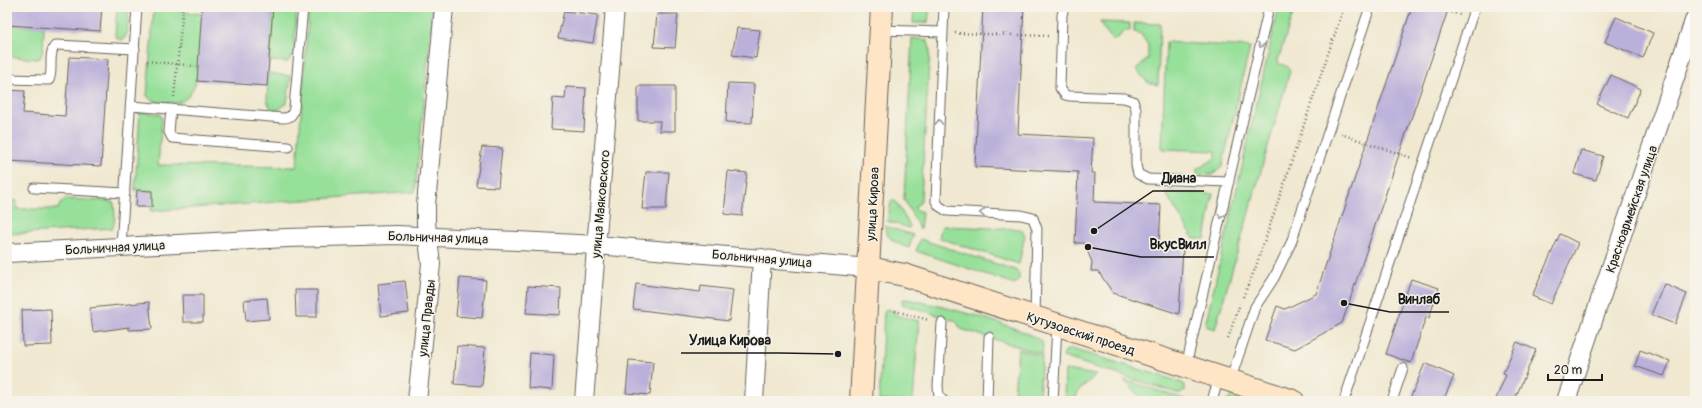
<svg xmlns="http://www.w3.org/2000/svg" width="1702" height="408" viewBox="0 0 1702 408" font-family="Pangolin,sans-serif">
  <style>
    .green { fill: #97e09a; stroke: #5a7e5b }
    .building { fill: #bbb0da }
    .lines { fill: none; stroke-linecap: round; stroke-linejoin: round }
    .lane-casing { stroke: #66635b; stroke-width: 11 }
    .street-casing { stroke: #66635b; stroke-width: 20 }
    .secondary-casing { stroke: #66635b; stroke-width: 24 }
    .path { stroke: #66635b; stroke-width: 2.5; stroke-dasharray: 1 3; stroke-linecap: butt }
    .lane { stroke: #fff; stroke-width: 9 }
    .street { stroke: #fff; stroke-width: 18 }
    .secondary { stroke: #fee5c5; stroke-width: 22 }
    .oneway { stroke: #999 }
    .labels { text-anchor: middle; stroke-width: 3; stroke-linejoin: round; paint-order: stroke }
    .street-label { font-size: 13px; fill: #1c1c1c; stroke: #f7f3e8 }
    .leader { fill: none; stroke: #1c1c1c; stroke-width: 1.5 }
    .callout-dot { fill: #1c1c1c; stroke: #f7f3e8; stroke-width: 1.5 }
    .callout-label { font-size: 14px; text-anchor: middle; font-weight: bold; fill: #1c1c1c; stroke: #f7f3e8; stroke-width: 3; stroke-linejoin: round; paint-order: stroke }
  </style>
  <rect width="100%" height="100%" fill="#f7f3e8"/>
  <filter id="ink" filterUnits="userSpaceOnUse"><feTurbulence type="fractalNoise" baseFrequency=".025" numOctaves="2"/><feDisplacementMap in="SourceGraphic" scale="8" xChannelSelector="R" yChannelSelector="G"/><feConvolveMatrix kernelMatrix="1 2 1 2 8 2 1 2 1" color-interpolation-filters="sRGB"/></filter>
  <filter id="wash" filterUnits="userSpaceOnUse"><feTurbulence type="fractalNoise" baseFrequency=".012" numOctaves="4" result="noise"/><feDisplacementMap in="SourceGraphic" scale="16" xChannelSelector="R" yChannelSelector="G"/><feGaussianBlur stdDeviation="0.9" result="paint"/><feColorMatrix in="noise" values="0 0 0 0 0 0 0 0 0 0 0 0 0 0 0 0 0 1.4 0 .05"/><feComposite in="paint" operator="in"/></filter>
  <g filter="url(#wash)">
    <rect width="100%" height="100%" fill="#f0e8d0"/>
    <path class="green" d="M 117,7 L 129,7 L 127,34 L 123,40 L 118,39 L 115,35 Z
      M 154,7 L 182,7 L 182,12 L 202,14 C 200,38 206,107 170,103 C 162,102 152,102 147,96 Z
      M 273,7 L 297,7 L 294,52 L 288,62 L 269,61 Z
      M 309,7 L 433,7 L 415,192 L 151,211 L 152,191 L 135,190 L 140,112 L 160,114 L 162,118 L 158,165 L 297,167 Z
      M 914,7 L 930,7 L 928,22 L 925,23 L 913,23 Z
      M 1279,7 L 1295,7 L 1278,60 L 1278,63 L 1288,67 L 1290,71 L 1215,329 L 1205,326 Z
      M 1100,22 L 1130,23 L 1130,31 L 1125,31 L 1114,41 L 1102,27 Z
      M 1134,23 L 1160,24 L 1158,85 L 1147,82 L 1136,69 L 1148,59 L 1148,45 L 1140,33 L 1134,32 Z
      M 7,25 L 44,27 L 43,51 L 40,58 L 36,59 L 7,56 Z
      M 912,38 L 927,40 L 930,48 L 921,199 L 920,203 L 915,206 L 915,209 L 922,212 L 920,230 L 904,199 Z
      M 1166,42 L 1250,47 L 1222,167 L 1212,175 L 1197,174 L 1197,169 L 1216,158 L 1216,151 L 1162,149 Z
      M 268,73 L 291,76 L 287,103 L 278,110 L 271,109 L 267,100 Z
      M 1165,192 L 1213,194 L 1205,239 L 1194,239 Z
      M 66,199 L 109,201 L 114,203 L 115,217 L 113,228 L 7,234 L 7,201 L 17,201 L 17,209 L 58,209 L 61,202 Z
      M 893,200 L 896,202 L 910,226 L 909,228 L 887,221 L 891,202 Z
      M 885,226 L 913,235 L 909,248 C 898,244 885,239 885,226 Z
      M 942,226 L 1021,229 L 1025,235 L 1019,264 L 939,238 Z
      M 920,239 L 1015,270 L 1019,273 L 1019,279 L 1015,284 L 916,251 Z
      M 904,299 C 925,301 1035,329 1043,344 L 1042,354 L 961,329 L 956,321 L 902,304 L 902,300 Z
      M 886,309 L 895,311 L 895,315 L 919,321 L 913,401 L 879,401 L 884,312 Z
      M 1018,349 L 1042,356 L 1039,395 L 1014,393 Z
      M 1072,349 L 1178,381 L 1185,385 L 1185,391 L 1180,394 L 1063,357 L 1065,351 Z
      M 1065,370 L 1096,375 L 1078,391 L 1075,401 L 1064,401 Z
      M 1124,380 L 1184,399 L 1184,401 L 1144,401 Z
      M 1230,381 L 1293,401 L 1226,401 L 1231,398 Z"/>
    <g id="blocks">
      <path class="building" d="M 7,7 L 102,7 L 100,31 L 7,25 Z
        M 202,7 L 273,7 L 267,86 L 197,81 Z
        M 983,7 L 1024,7 L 1018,134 L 1093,138 L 1091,173 L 1095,173 L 1094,202 L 1161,205 L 1159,247 L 1183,249 L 1179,314 L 1113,293 L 1098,271 L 1091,271 L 1092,262 L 1084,243 L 1075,243 L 1078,172 L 975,167 Z
        M 1412,7 L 1449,7 L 1342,323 L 1295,349 L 1265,340 L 1277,306 L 1285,309 L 1316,294 Z
        M 564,11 L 598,15 L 593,43 L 558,38 Z
        M 657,14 L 678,14 L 675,48 L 654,47 Z
        M 1616,17 L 1653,33 L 1643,58 L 1605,42 Z
        M 737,28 L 760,30 L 756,58 L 732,55 Z
        M 69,57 L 108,59 L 101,166 L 7,161 L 7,90 L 25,91 L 23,113 L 65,116 Z
        M 1611,75 L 1641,89 L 1628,118 L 1597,104 Z
        M 728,83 L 754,84 L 752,123 L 726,122 Z
        M 638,86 L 675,86 L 675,131 L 659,131 L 660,121 L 638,121 Z
        M 566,87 L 586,88 L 584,131 L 551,129 L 553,98 L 565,99 Z
        M 482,147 L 502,148 L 498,187 L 476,186 Z
        M 1581,150 L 1603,156 L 1596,180 L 1574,174 Z
        M 728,171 L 747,173 L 742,216 L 724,214 Z
        M 646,172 L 669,172 L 666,209 L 642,209 Z
        M 137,190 L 152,191 L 152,207 L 136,207 Z
        M 1560,234 L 1578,243 L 1551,304 L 1532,296 Z
        M 460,278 L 486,280 L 482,318 L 456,316 Z
        M 1411,279 L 1439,288 L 1429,318 L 1426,317 L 1411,363 L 1386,354 Z
        M 405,281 L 409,313 L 381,316 L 378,284 Z
        M 636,284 L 700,292 L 701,286 L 733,290 L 729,321 L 633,309 Z
        M 1664,284 L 1687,294 L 1675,324 L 1651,315 Z
        M 528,286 L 561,288 L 560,315 L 526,313 Z
        M 295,290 L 317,290 L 317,317 L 296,317 Z
        M 182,295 L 203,295 L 203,322 L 183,322 Z
        M 267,298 L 269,319 L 246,321 L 244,300 Z
        M 149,302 L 152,329 L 129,330 L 129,327 L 93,332 L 90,308 Z
        M 51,309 L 52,345 L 23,346 L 22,310 Z
        M 1517,342 L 1536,350 L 1514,401 L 1495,401 L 1506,375 L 1503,373 Z
        M 457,346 L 485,348 L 482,386 L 454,384 Z
        M 1640,350 L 1670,361 L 1664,376 L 1635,366 Z
        M 530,353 L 554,355 L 552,390 L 528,388 Z
        M 629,360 L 653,362 L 650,395 L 626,393 Z
        M 1425,363 L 1454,376 L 1443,401 L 1409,401 Z"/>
    </g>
  </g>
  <g filter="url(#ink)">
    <use href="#blocks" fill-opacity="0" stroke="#66635b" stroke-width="1"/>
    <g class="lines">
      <g class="lane-casing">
        <path id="lane" d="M 944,7 L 936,201 L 939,206 L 947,211 L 1021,215 L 1033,218 L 1037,229 L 1035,318
          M 1064,7 L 1062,15 L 1060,88 L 1065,95 L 1069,96 L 1124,98 L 1133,101 L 1136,109 L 1136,165 L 1138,174 L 1148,179 L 1229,182
          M 881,30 L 943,32
          M 7,79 L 49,80 C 54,70 47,52 56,45 L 135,49
          M 131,106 L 283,118 C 290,118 293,115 294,108 L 303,7
          M 171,109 L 169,132 L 172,138 L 288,147
          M 34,188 L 125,193
          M 121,246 L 137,7
          M 942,323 L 938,386 L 939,397 L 944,401
          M 1186,366 L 1269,7
          M 1230,381 L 1255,307 L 1274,278 L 1291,243 L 1370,7
          M 987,401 L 989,337
          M 1053,401 L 1057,326
          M 1212,401 L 1219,377
          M 1344,401 L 1475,7
          M 1392,401 L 1403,368"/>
      </g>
      <g class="street-casing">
        <path id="street" d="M 7,253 L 287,238 L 397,235 L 597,245 L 869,268
          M 417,401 L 431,264 L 426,223 L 426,205 L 444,7
          M 584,401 L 615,7
          M 754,401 L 762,258
          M 1566,401 L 1695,18"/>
      </g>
      <g class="secondary-casing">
        <path id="secondary" d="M 869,268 L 904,275 L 1293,401
          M 861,401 L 882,7"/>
      </g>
      <path class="path" d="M 1436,7 L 1460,15
        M 955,33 L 1048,36
        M 147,61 L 195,66
        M 174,97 L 183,7
        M 1341,134 L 1412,158
        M 1243,297 L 1255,269 L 1344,7
        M 895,311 L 929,320
        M 1228,338 L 1240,304"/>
      <use href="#lane" class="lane"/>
      <use href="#street" class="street"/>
      <use href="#secondary" class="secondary"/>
    </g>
    <defs><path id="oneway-chevron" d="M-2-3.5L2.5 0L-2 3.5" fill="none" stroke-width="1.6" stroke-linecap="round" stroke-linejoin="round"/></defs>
    <g class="oneway">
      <use href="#oneway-chevron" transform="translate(1261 45) rotate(103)"/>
      <use href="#oneway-chevron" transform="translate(939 122) rotate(-88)"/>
      <use href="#oneway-chevron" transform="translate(982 213) rotate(-178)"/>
      <use href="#oneway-chevron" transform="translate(1221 216) rotate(103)"/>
    </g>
  </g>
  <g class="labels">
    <g class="street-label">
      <text transform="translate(600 204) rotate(-85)" y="5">улица Маяковского</text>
      <text transform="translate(872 204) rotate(-87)" y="5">улица Кирова</text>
      <text transform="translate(1631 209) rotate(-71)" y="5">Красноармейская улица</text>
      <text transform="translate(438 237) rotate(2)" y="5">Больничная улица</text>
      <text transform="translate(115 247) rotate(-3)" y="5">Больничная улица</text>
      <text transform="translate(762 258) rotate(5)" y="5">Больничная улица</text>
      <text transform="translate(426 318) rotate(-84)" y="5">улица Правды</text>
      <text transform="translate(1081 333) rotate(18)" y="5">Кутузовский проезд</text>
    </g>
  </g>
  <path class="leader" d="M1094 231L1153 191H1204M1088 247L1141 257H1214M1344 303L1390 312H1449M838 354L779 353H681"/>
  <g class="callout-dot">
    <circle cx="1094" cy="231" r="4"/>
    <circle cx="1088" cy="247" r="4"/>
    <circle cx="1344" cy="303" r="4"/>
    <circle cx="838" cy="354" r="4"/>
  </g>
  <g class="callout-label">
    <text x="1179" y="183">Диана</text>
    <text x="1178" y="249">ВкусВилл</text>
    <text x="1419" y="304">Винлаб</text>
    <text x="730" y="345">Улица Кирова</text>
  </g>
  <rect width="1702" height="408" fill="none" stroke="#f7f3e8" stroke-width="24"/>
  <path d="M1548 374v6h54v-6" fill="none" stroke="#1c1c1c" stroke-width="2"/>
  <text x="1554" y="374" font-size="12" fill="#1c1c1c" stroke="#f7f3e8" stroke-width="3" paint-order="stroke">20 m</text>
</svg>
